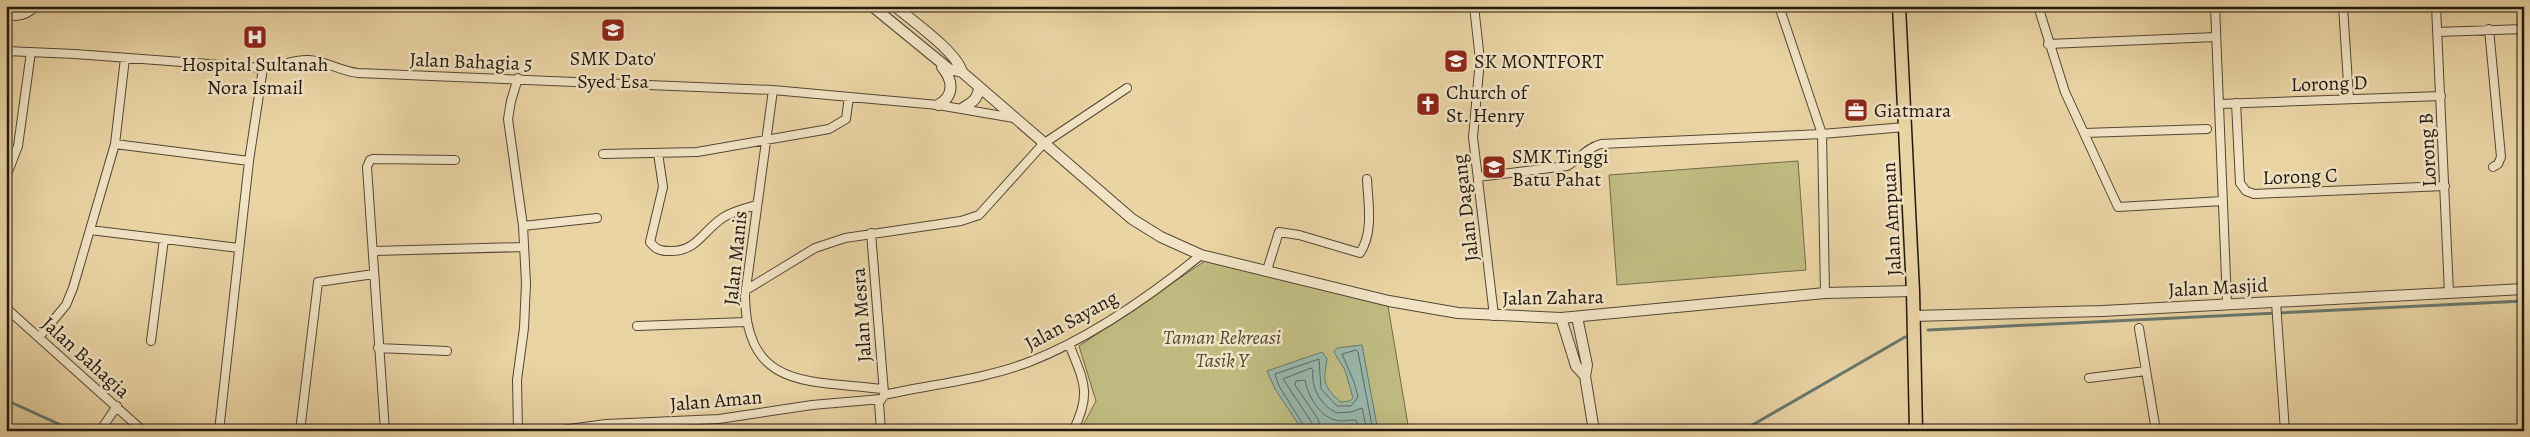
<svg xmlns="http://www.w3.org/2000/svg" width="2530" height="437" viewBox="0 0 2530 437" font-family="Alegreya,serif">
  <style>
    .green { fill: #bfbb80; stroke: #706a48 }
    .water { fill: #98b7ac; stroke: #68776d }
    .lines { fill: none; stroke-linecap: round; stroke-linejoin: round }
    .shore { stroke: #5c685e; stroke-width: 1 }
    .stream { stroke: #68776d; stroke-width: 3 }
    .minor-casing { stroke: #534734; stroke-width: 10 }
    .tertiary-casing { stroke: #534734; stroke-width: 12 }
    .primary-casing { stroke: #21180f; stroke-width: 15 }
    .minor { stroke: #f1e3c4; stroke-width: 8 }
    .tertiary { stroke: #f1e3c4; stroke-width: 10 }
    .primary { stroke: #ead4a4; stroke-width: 12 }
    .labels { text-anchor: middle; stroke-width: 5; stroke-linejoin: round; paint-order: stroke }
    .poi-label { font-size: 20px; fill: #21180f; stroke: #f1e3c4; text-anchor: start }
    .street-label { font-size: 20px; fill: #21180f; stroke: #f1e3c4 }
    .park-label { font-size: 20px; font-style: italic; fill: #504931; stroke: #f1e3c4 }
  </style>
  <rect width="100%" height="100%" fill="#ead4a4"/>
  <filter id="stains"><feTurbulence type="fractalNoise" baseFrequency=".004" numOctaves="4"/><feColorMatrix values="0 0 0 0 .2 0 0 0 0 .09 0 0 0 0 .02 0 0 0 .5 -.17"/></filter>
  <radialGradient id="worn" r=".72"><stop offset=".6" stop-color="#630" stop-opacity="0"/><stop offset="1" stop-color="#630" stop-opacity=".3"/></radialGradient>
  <path class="green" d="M 1798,161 L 1806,270 L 1617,285 L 1609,175 Z
    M 1205,261 L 1388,306 L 1409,431 L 1080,431 L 1096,401 L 1079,346 Z"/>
  <path class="water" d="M 1362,345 L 1378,431 L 1303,431 L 1275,389 L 1267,371 L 1322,352 L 1327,359 C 1323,383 1323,385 1340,402 L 1350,401 L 1353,398 L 1345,370 L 1334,352 L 1337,348 Z"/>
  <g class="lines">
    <path class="shore" d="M 1307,431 L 1279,386 L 1275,374 L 1319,359 L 1321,389 L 1337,406 L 1351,406 L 1358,397 L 1354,382 L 1342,354 L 1356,350 L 1358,352 L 1373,431
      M 1313,431 L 1312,423 L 1283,379 L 1311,368 L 1313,370 C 1311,388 1320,405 1337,413 L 1351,412 L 1362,408 L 1367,431
      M 1321,431 L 1318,419 L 1295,385 L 1296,381 L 1305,380 C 1308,395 1318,415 1335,420 C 1342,422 1349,420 1356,420 L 1359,431"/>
    <path class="stream" d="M 1928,330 L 2524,301
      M 6,400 L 74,431
      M 1742,431 L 1905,337"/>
    <g class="minor-casing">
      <path id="minor" d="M 1474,6 L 1480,60 L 1473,137 L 1494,316
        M 1779,6 L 1822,134 L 1825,293
        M 2038,6 L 2065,92 L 2118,207 L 2223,201
        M 2215,6 L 2227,303
        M 2343,6 L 2349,99
        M 2436,6 L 2449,293
        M 6,14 C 18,19 27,15 36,6
        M 2489,29 L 2501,157 L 2498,164 L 2493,167
        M 2437,32 L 2524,29
        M 2048,44 L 2216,37
        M 6,51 L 75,54 L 263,68 C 279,67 293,59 309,60 C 326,61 340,71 358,73 L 773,90 L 938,105 L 1014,118
        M 773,90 L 745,296 C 746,391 811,380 883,389
        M 2236,103 L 2240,183 L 2246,191 L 2254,194 L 2445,186
        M 2219,104 L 2441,96
        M 2084,133 L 2207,129
        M 115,144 L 249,161
        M 658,153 L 663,187 L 650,242 C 656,250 661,251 670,251 C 697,252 703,230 724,217 C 734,211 746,208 757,205
        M 603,154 L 697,152 L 829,129 L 846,119 L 849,97
        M 6,177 L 18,146 L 31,52
        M 1478,177 L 1567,166 C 1580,159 1586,148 1601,144 L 1822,134 L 1905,127
        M 523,226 L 597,218
        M 90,230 L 239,248
        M 871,233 L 884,393
        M 374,251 L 524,247
        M 1267,270 L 1279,232 L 1299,235 L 1360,253 C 1374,232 1368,202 1367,179
        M 746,290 L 815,248 L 845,238 L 961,221 L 979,215 L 1043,144 L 1127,88
        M 2276,302 L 2285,431
        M 6,308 L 143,431
        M 637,326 L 745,322
        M 2139,328 L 2156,431
        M 40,336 L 66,305 L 73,288 L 115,144 L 125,58
        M 151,341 L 164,239
        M 1069,344 C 1084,382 1092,393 1073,431
        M 378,348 L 447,351
        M 2089,378 L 2146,371
        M 884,395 C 932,384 982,380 1029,362 C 1091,338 1149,297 1201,255
        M 100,431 L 117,406
        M 219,431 L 249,161 L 263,68
        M 300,431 L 318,282 L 374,274
        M 385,431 L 367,167 L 370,160 L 373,159 L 455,160
        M 518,431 L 517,380 L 524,328 L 526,283 L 523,226 L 508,119 L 511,101 L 518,78
        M 554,431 L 606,424 L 719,419 L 812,405 L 881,399
        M 881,431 L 879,403 L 883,397"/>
    </g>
    <g class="tertiary-casing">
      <path id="tertiary" d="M 872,6 L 949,69 L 962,72
        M 895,6 C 912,21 956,51 962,72
        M 962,72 L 1132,219 L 1161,237 L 1201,255 L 1389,301 L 1458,313 L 1561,318 L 1825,293 L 1913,291
        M 938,105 C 955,96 953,80 942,67
        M 963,108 C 973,102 978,99 979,87
        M 1913,316 L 2102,311 L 2524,289
        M 1577,317 L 1587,365 L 1585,376 L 1594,431
        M 1561,318 L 1576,366 L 1585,376"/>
    </g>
    <g class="primary-casing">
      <path id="primary" d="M 1899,6 L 1913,291 L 1916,431"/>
    </g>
    <use href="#minor" class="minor"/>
    <use href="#tertiary" class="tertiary"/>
    <use href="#primary" class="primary"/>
  </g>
  <defs>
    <g id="school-square" transform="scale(1.25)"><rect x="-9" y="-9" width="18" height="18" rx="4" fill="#8f2418" stroke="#f1e3c4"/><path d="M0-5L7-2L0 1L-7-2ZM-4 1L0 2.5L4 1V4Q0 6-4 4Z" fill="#fff"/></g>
    <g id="hospital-square" transform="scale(1.25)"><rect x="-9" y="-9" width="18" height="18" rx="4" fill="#8f2418" stroke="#f1e3c4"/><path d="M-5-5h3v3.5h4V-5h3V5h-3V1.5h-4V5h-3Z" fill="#fff"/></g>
    <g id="church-square" transform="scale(1.25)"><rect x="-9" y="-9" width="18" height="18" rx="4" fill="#8f2418" stroke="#f1e3c4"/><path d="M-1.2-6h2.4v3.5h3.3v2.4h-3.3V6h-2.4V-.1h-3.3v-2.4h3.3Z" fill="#fff"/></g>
    <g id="office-square" transform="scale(1.25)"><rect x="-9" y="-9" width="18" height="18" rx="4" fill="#8f2418" stroke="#f1e3c4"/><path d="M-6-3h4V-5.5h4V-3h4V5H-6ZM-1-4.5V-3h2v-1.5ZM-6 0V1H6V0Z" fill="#fff"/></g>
  </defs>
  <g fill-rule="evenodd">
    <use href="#school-square" x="613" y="30"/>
    <use href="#hospital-square" x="255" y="37"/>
    <use href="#school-square" x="1456" y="61"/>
    <use href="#church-square" x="1428" y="104"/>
    <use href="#office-square" x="1856" y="110"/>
    <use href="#school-square" x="1494" y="167"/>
  </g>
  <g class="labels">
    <g class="poi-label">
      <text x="613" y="65" text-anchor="middle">SMK Dato'<tspan x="613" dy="23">Syed Esa</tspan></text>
      <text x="1474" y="68">SK MONTFORT</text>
      <text x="255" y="71" text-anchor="middle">Hospital Sultanah<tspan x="255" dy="23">Nora Ismail</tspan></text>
      <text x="1446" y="99">Church of<tspan x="1446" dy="23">St. Henry</tspan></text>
      <text x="1874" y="117">Giatmara</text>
      <text x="1512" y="163">SMK Tinggi<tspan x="1512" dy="23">Batu Pahat</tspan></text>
    </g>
    <g class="street-label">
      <text transform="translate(471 61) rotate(2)" y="7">Jalan Bahagia 5</text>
      <text transform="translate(2329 83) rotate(-2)" y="7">Lorong D</text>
      <text transform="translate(2427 150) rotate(-93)" y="7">Lorong B</text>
      <text transform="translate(2300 176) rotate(-2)" y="7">Lorong C</text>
      <text transform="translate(1465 208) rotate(-97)" y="7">Jalan Dagang</text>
      <text transform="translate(1891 219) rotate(-93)" y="7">Jalan Ampuan</text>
      <text transform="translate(735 258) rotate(-84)" y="7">Jalan Manis</text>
      <text transform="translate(2218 287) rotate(-3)" y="7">Jalan Masjid</text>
      <text transform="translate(1553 297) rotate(-1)" y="7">Jalan Zahara</text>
      <text transform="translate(861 315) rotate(-94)" y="7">Jalan Mesra</text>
      <text transform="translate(1071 320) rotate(-29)" y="7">Jalan Sayang</text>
      <text transform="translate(86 357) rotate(42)" y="7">Jalan Bahagia</text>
      <text transform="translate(716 400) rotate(-5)" y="7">Jalan Aman</text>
    </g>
    <g class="park-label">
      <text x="1222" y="344">Taman Rekreasi<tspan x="1222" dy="23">Tasik Y</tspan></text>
    </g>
  </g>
  <rect width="2530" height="437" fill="none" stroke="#ead4a4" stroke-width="25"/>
  <rect x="8" y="8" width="2515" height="422" fill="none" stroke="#21180f" stroke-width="2.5"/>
  <rect x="12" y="12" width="2505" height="412" fill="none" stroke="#21180f"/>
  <rect width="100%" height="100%" filter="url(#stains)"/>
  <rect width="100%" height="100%" fill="url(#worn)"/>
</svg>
